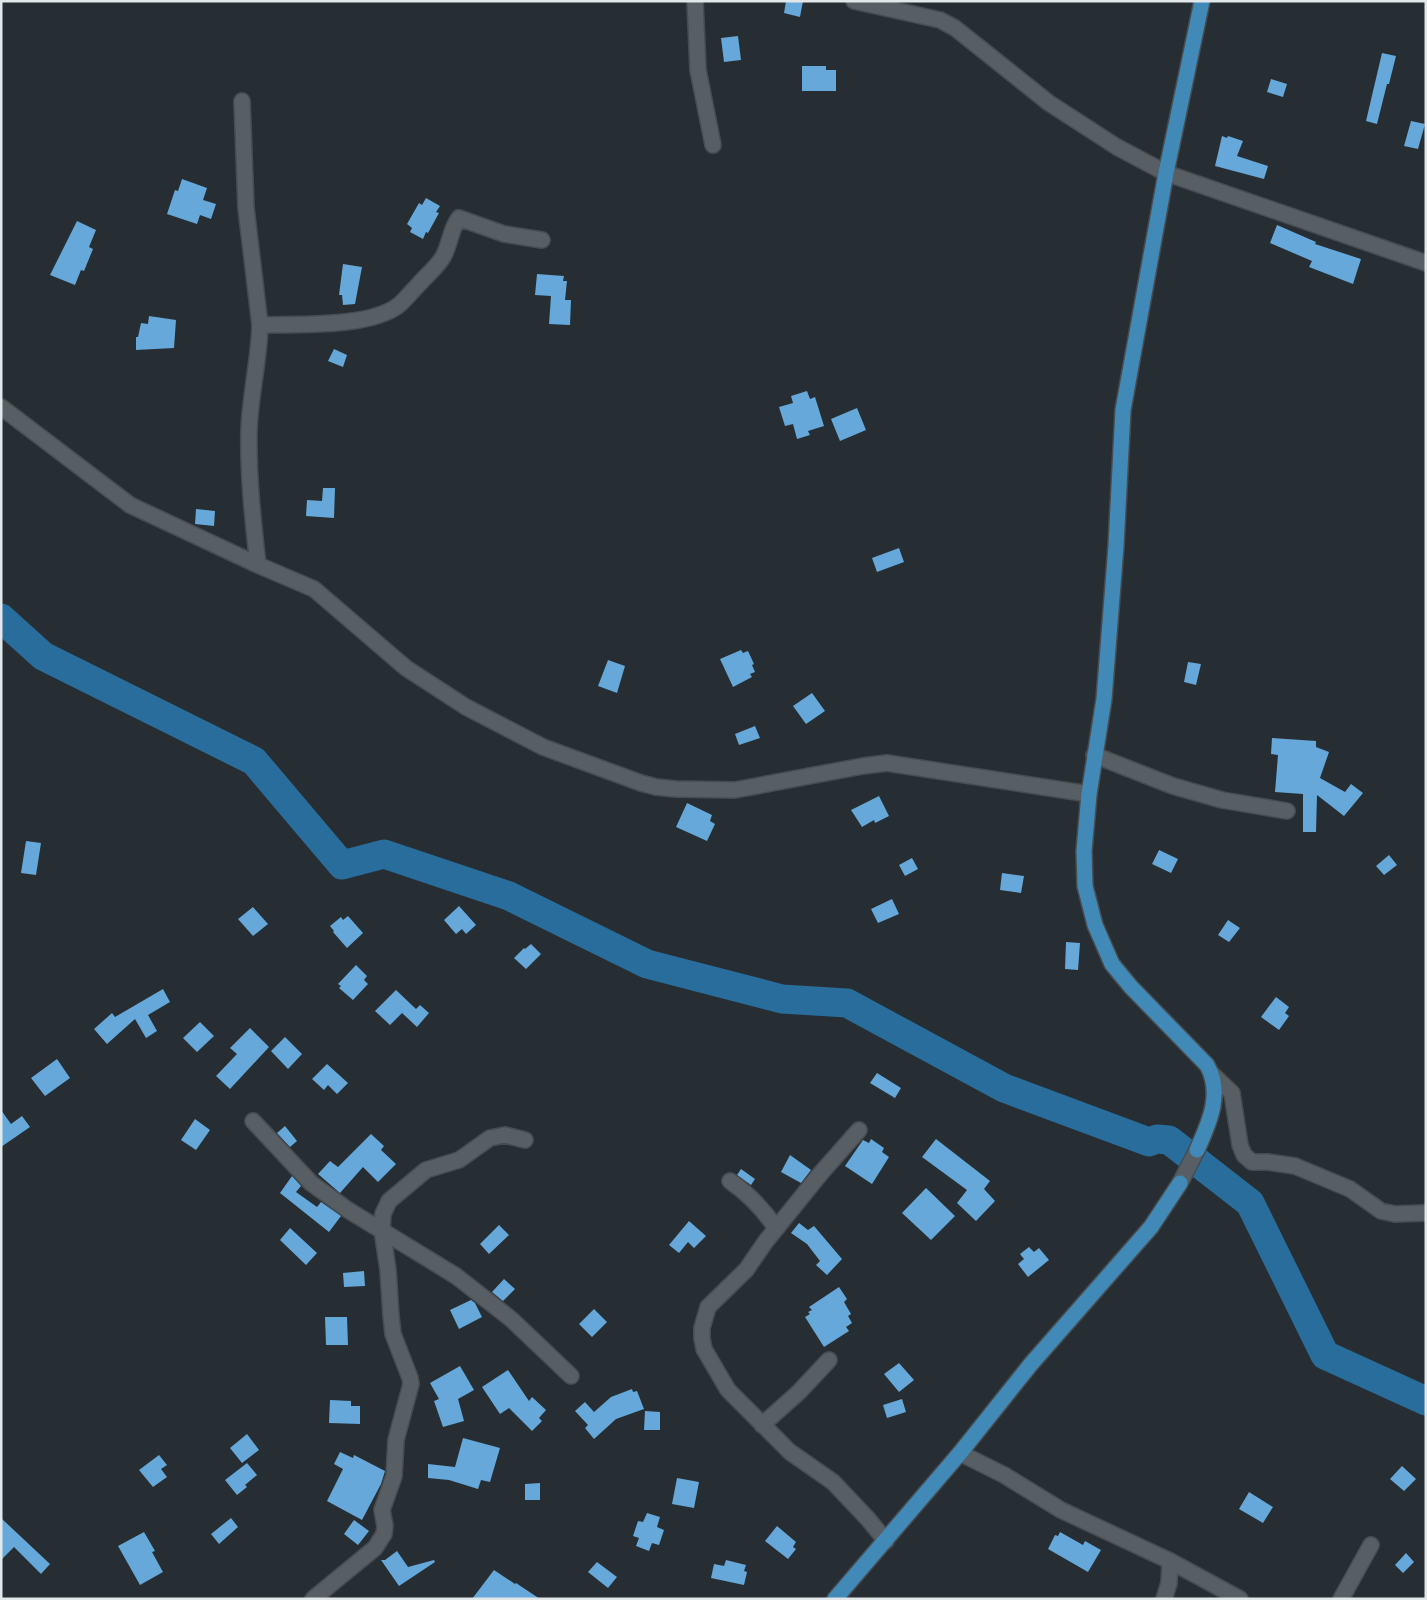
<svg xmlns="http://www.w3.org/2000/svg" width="1427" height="1600" viewBox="0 0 1427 1600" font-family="Poppins,sans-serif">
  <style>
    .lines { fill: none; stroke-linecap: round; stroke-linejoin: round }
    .river { stroke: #286d9b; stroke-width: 29 }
    .building { fill: #65a8d9 }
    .minor-casing { stroke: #474c50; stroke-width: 18 }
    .major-casing { stroke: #474c50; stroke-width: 18 }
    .minor { stroke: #575f65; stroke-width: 15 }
    .major { stroke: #418ab8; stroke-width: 15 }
  </style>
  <rect width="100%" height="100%" fill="#272e33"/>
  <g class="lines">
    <path class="river" d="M 1,618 L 43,656 L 254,761 L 342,865 L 384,854 L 509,896 L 647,964 L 782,999 L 847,1003 L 1004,1088 L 1149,1142 L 1157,1139 L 1169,1140 L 1250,1203 L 1325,1355 L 1426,1401"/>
  </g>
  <path class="building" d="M 786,1 L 803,1 L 800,17 L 784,13 Z
    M 738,36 L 741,60 L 724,62 L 721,38 Z
    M 1382,53 L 1396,56 L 1389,84 L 1387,84 L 1377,124 L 1366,121 Z
    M 802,66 L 826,66 L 826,70 L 836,70 L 836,91 L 802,91 Z
    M 1271,79 L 1287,84 L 1283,97 L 1267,92 Z
    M 1411,121 L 1425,124 L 1418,149 L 1404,146 Z
    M 1222,136 L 1227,138 L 1228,136 L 1243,141 L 1237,156 L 1268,166 L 1264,179 L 1215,166 Z
    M 182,179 L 207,188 L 203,200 L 216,204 L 211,219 L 200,215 L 197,224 L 167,214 L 175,190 L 178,191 Z
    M 426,198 L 440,206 L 436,212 L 439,213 L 428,233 L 426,232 L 423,239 L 410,232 L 412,228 L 407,224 L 419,203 L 422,205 Z
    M 77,221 L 96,230 L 89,247 L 93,249 L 84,271 L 81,270 L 75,285 L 50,275 Z
    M 1277,225 L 1316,242 L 1315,244 L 1361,259 L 1353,284 L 1309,267 L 1312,261 L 1270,243 Z
    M 343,264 L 362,267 L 355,304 L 343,305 L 342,295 L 339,295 Z
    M 537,274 L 564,276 L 563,281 L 567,281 L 565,300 L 571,300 L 570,325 L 549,324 L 551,296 L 535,295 Z
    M 149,316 L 176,320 L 174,348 L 136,350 L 136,337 L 138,337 L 141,323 L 148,324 Z
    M 334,349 L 347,355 L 343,367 L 328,361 Z
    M 807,391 L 810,399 L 815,397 L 824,426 L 808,431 L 810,435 L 797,439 L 793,424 L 785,426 L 779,407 L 793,403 L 791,396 Z
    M 857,408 L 866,430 L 840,441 L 831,419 Z
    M 323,488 L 335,488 L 334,518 L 306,516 L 307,500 L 322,501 Z
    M 196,509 L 215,511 L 214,526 L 195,524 Z
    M 899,548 L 904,562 L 877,572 L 872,558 Z
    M 741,650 L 743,653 L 748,651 L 754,664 L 752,665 L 755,672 L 750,674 L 752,677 L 733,687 L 720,659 Z
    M 608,660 L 625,666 L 617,693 L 598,686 Z
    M 1188,662 L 1201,664 L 1196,685 L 1184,682 Z
    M 812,693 L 825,711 L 806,724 L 793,706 Z
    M 755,726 L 760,738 L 739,745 L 735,734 Z
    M 1272,738 L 1316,741 L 1316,747 L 1329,752 L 1320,778 L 1345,792 L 1351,784 L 1363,793 L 1344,816 L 1317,795 L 1316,832 L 1303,832 L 1303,794 L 1275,792 L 1278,755 L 1271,754 Z
    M 879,796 L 889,816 L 875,823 L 874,820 L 862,827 L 851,810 Z
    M 687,803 L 712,815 L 710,821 L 715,824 L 707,841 L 676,827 Z
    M 26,841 L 41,843 L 36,875 L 21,873 Z
    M 1159,850 L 1178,859 L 1171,873 L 1152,864 Z
    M 1389,855 L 1397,865 L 1384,875 L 1376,866 Z
    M 912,858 L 918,869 L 905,876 L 899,865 Z
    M 1002,873 L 1024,876 L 1021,893 L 1000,890 Z
    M 892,899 L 899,914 L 878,923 L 871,909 Z
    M 459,906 L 476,925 L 466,934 L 462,929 L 456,934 L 444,920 Z
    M 253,907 L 268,924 L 253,936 L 238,919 Z
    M 348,916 L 363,933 L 347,948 L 333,932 L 334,931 L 330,926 L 341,917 L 343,920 Z
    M 1228,920 L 1240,928 L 1229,942 L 1218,935 Z
    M 1066,942 L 1080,943 L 1078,970 L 1065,969 Z
    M 531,944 L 541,954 L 526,969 L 514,958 L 524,948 L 525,949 Z
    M 356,965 L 367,976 L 364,980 L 368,984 L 353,1000 L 339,988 L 341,986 L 338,984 Z
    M 163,989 L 170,1002 L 148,1015 L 157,1031 L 146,1038 L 135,1019 L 107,1044 L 94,1029 L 112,1013 L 115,1017 Z
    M 396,990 L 416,1009 L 420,1005 L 429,1013 L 417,1027 L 402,1013 L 390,1025 L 375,1011 Z
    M 1276,997 L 1289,1007 L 1285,1013 L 1289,1016 L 1279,1030 L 1261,1017 Z
    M 200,1022 L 214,1036 L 197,1052 L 183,1038 Z
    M 250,1028 L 269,1047 L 230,1089 L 216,1076 L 237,1054 L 230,1048 Z
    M 285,1037 L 302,1054 L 288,1069 L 271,1051 Z
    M 57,1059 L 70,1078 L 45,1096 L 31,1078 Z
    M 327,1064 L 348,1083 L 337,1094 L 328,1085 L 324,1090 L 312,1079 Z
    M 877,1073 L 901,1088 L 895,1098 L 870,1083 Z
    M 1,1110 L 11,1124 L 22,1116 L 30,1127 L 1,1147 Z
    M 195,1119 L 210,1130 L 196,1150 L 181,1140 Z
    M 285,1126 L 297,1141 L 290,1147 L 277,1133 Z
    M 371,1134 L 384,1146 L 381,1150 L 396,1164 L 378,1182 L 363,1167 L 340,1193 L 318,1174 L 330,1161 L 338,1167 Z
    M 871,1139 L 884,1148 L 882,1152 L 889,1157 L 872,1184 L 845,1166 L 863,1140 L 869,1143 Z
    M 936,1139 L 990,1181 L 984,1189 L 995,1201 L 976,1221 L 957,1203 L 967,1190 L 922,1157 Z
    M 790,1155 L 811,1170 L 801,1183 L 781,1172 Z
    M 741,1169 L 755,1179 L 751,1185 L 737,1175 Z
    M 292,1176 L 301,1186 L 296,1192 L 317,1207 L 321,1202 L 341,1216 L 329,1232 L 280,1193 Z
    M 926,1188 L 955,1216 L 931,1240 L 902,1213 Z
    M 689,1221 L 706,1236 L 694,1248 L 688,1242 L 679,1253 L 669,1245 Z
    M 799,1223 L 808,1230 L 814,1226 L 842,1259 L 827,1275 L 816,1265 L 820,1261 L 807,1244 L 791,1233 Z
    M 499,1225 L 509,1235 L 489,1254 L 480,1244 Z
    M 290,1228 L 317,1253 L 306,1265 L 280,1240 Z
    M 1029,1247 L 1034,1252 L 1039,1248 L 1049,1260 L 1028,1277 L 1018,1264 L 1024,1259 L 1020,1254 Z
    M 364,1271 L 365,1286 L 344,1287 L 343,1273 Z
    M 504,1279 L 515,1289 L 503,1301 L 492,1292 Z
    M 839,1287 L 847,1299 L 844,1302 L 851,1314 L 848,1316 L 852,1323 L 846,1327 L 849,1331 L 824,1347 L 805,1317 L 810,1314 L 808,1312 L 812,1310 L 809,1307 Z
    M 471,1300 L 475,1303 L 482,1317 L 459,1329 L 450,1310 Z
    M 594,1309 L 607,1322 L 592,1337 L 579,1324 Z
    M 325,1317 L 347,1317 L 348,1345 L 326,1345 Z
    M 899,1363 L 914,1380 L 899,1392 L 884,1374 Z
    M 460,1366 L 474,1390 L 458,1399 L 464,1421 L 443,1427 L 434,1401 L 439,1399 L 430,1383 Z
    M 508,1370 L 529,1401 L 532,1397 L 546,1410 L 539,1418 L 542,1421 L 532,1431 L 509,1408 L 500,1414 L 482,1387 Z
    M 632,1389 L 633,1392 L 637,1391 L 644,1409 L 616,1419 L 594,1439 L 585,1428 L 588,1425 L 575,1411 L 585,1402 L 594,1412 L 611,1397 Z
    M 902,1399 L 906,1412 L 887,1418 L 883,1405 Z
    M 330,1400 L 351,1401 L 351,1406 L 360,1406 L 360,1424 L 329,1423 Z
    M 645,1411 L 660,1412 L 660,1430 L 644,1430 Z
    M 247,1434 L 259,1450 L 242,1463 L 230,1448 Z
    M 463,1438 L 500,1448 L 490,1482 L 481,1480 L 478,1489 L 449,1480 L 428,1478 L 428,1464 L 455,1467 Z
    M 340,1452 L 353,1458 L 354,1455 L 385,1471 L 381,1484 L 362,1520 L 327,1501 L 343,1469 L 334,1464 Z
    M 159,1455 L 167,1465 L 161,1469 L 167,1477 L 153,1487 L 139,1470 Z
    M 247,1463 L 257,1475 L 245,1485 L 247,1487 L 237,1495 L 225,1480 Z
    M 1402,1466 L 1416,1479 L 1404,1491 L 1390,1479 Z
    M 677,1478 L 699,1482 L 694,1508 L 672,1504 Z
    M 540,1483 L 540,1500 L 525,1500 L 525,1484 Z
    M 1249,1492 L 1273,1507 L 1263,1523 L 1239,1509 Z
    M 647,1513 L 660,1517 L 657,1527 L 664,1530 L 659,1545 L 652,1543 L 649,1551 L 636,1546 L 639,1538 L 633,1536 L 638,1521 L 643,1522 Z
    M 1,1518 L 50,1564 L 41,1574 L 14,1547 L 1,1560 Z
    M 231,1518 L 238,1527 L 219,1544 L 211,1534 Z
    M 354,1520 L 369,1531 L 358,1545 L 344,1534 Z
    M 777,1526 L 796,1542 L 793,1547 L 796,1549 L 788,1559 L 765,1541 Z
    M 144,1532 L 155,1551 L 152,1552 L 163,1572 L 140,1585 L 118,1546 Z
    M 1060,1532 L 1083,1545 L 1085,1541 L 1101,1550 L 1088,1572 L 1048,1549 L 1055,1535 L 1058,1536 Z
    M 397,1551 L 408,1567 L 434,1560 L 435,1562 L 399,1586 L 381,1560 L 385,1560 Z
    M 1406,1553 L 1414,1562 L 1403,1573 L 1395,1565 Z
    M 726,1560 L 746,1565 L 744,1571 L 747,1572 L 744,1585 L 711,1578 L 714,1564 L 724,1566 Z
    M 597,1562 L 617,1577 L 608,1588 L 588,1572 Z
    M 494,1570 L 515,1584 L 516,1583 L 540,1599 L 472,1599 Z"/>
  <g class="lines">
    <g class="minor-casing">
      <path id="minor" d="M 695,1 L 698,70 L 713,145
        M 854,1 L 940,20 L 955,28 L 1049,103 L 1117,147 L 1166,173 L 1426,263
        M 242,101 L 246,208 L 260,325 C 259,361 250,396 249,431 C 248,476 253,521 258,565
        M 260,325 C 296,324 370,328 399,305 C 406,299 413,290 420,283 C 427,275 437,267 443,257 C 450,245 450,230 459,218 L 504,234 L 542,240
        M 1,407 L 130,505 L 258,565 L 314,589 L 406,668 L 466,707 L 543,747 L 641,783 L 656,787 L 676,789 L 735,790 L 863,766 L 887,763 L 1089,794
        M 1094,755 L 1173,786 L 1222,800 L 1287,811
        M 1212,1074 L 1232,1093 L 1240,1145 L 1244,1155 L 1252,1162 L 1268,1162 L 1295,1166 L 1350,1189 L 1381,1211 L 1395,1214 L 1426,1213
        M 253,1121 L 311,1183 L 348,1210 L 456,1276 L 511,1319 L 571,1376
        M 859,1130 L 821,1173 L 766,1241 L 746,1270 L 708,1307 L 702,1328 L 702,1338 L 704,1349 L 728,1390 L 790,1452 L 833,1482 L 868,1519 L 886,1541
        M 730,1181 C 749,1194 763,1209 776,1228
        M 1180,1183 L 1197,1150
        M 762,1425 L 799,1392 L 829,1360
        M 960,1453 L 1004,1475 L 1061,1510 L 1170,1561 L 1240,1599
        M 313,1599 L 375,1548 L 384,1534 L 385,1526 L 382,1510 L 394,1476 L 396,1440 L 411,1384 L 410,1378 L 393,1334 L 391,1316 L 388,1270 L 382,1230 L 383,1214 L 389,1201 L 426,1170 L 459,1160 L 490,1138 L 505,1135 L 525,1140
        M 1164,1599 L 1169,1583 L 1170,1561
        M 1341,1599 L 1371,1545"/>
    </g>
    <g class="major-casing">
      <path id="major" d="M 1197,1150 C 1209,1123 1223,1094 1207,1065 L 1131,987 L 1112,964 L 1095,925 L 1085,886 L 1084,851 L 1089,794 L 1104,699 L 1116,546 L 1123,410 L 1166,173 L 1202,1
        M 835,1599 L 960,1453 L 1031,1364 L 1151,1227 L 1180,1183"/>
    </g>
    <use href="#minor" class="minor"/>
    <use href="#major" class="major"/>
  </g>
  <rect width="1427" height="1600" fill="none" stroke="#e2e7ea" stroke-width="5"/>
</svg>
